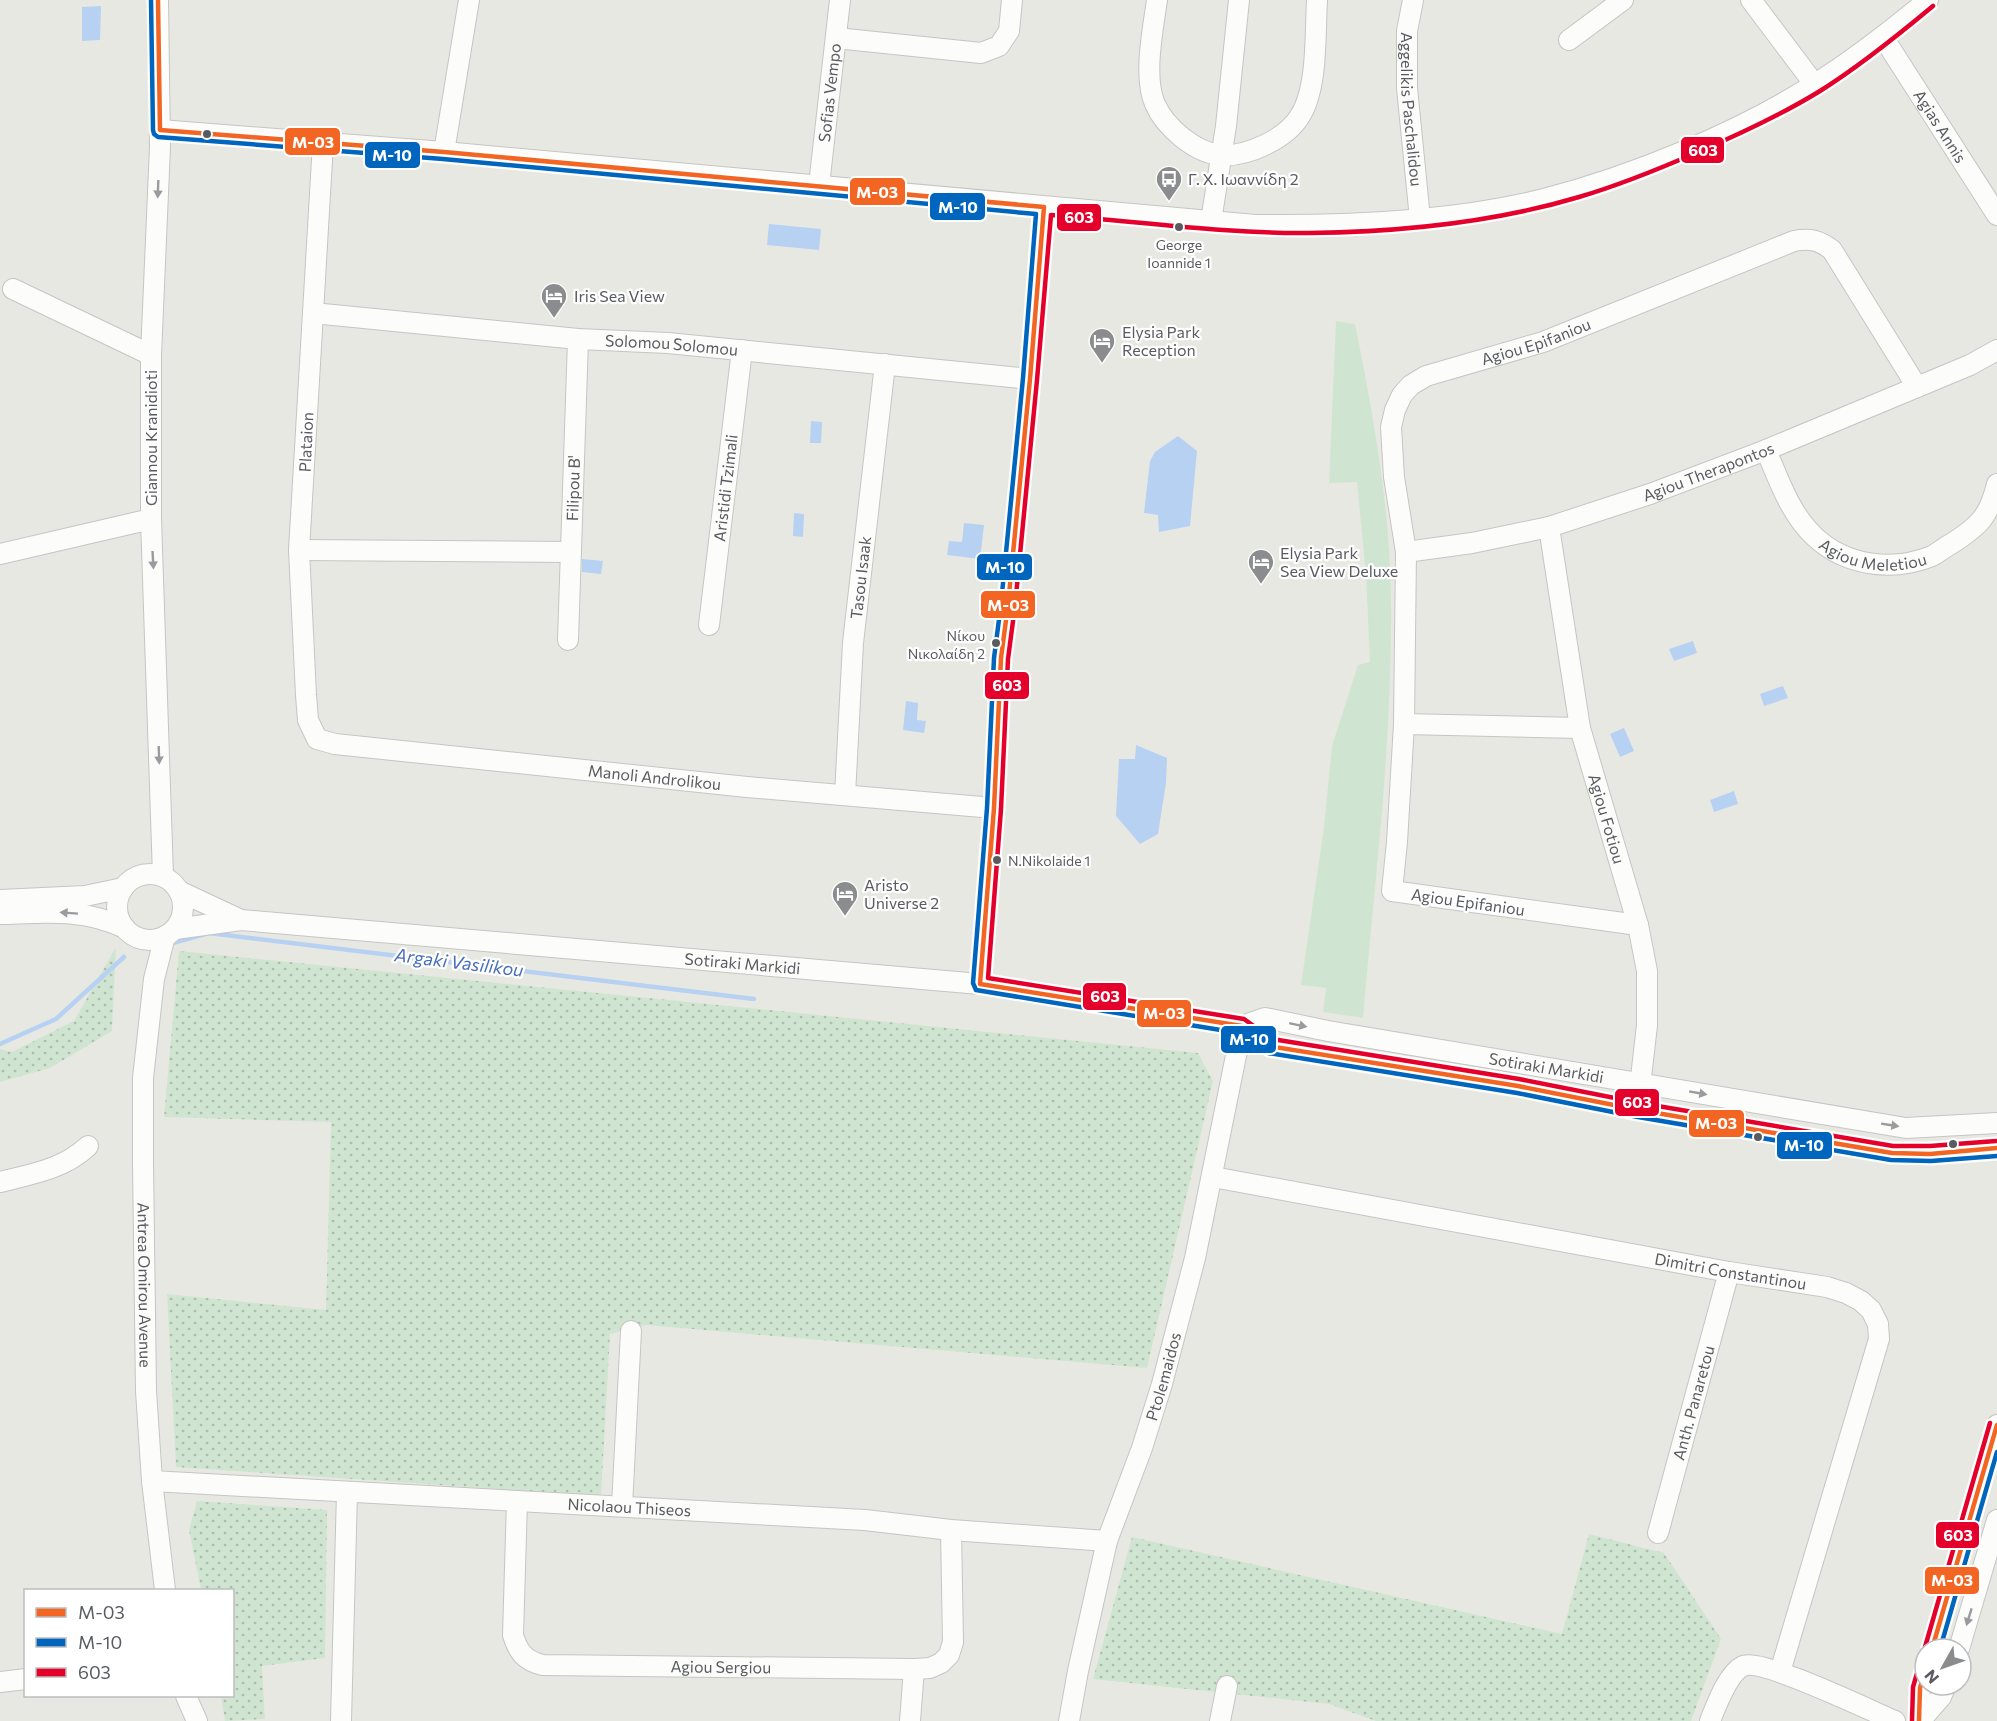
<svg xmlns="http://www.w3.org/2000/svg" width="1997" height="1721" viewBox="0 0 1997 1721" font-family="Commissioner,sans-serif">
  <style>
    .grass { fill: url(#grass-dots) }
    .park { fill: #d0e5d1 }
    .water { fill: #b7d1f2 }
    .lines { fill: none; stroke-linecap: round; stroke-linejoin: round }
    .stream { stroke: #b7d1f2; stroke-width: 4.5 }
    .minor-casing { stroke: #c5c5c3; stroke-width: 22 }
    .minor { stroke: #fcfcfb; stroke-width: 20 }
    .bus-1-casing { stroke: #fff; stroke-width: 9 }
    .bus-2-casing { stroke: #fff; stroke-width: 9 }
    .bus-3-casing { stroke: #fff; stroke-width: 9 }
    .bus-1 { stroke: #f26522; stroke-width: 4.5 }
    .bus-2 { stroke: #0065bd; stroke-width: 4.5 }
    .bus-3 { stroke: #e4002b; stroke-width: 4.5 }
    .oneway { fill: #9a9b9e }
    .bus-dot { fill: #595b60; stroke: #fff; stroke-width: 2 }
    .labels { text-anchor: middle; stroke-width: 4.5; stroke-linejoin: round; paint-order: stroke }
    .bus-label { font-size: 14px; fill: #595b60; stroke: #fff }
    .street-label { font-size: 16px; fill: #595b60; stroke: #fff }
    .poi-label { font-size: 16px; fill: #595b60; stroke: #fff; text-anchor: start }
    .water-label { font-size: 18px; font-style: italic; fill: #476fba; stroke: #fff }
    .line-badge { stroke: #fff; stroke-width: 2 }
    .badge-label { font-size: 16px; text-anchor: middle; font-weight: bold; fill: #fff }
  </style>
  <defs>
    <pattern id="grass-dots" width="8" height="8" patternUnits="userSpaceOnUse" patternTransform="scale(1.5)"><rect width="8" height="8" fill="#d0e5d1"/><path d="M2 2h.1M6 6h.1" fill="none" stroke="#acbdad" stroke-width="1.8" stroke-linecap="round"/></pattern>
  </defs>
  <rect width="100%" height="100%" fill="#e8e8e3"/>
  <path class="grass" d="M 116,947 L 112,1031 L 50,1068 L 0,1082 L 0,1049 L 12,1052 L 74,1021 Z
    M 179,951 L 1198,1053 L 1213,1081 L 1147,1368 L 646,1325 L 610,1334 L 601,1496 L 176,1467 L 167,1294 L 326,1310 L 331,1122 L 164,1117 Z
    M 197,1501 L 327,1510 L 325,1658 L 262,1666 L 265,1719 L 225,1721 L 221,1696 L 232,1696 L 232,1590 L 201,1590 L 189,1530 Z
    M 1589,1534 L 1664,1553 L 1721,1639 L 1691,1721 L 1376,1721 L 1329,1704 L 1093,1679 L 1132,1537 L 1562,1634 Z"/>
  <path class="park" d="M 1336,321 L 1355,324 C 1373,412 1390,508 1391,597 C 1393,738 1375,878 1363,1018 L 1323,1012 L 1326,988 L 1301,985 L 1324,827 L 1332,746 L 1358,665 L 1370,662 L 1366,575 L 1357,482 L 1329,483 Z"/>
  <path class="water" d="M 101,6 L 100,40 L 82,41 L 82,7 Z
    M 769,224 L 821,229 L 819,250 L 767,245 Z
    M 811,421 L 822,422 L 821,443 L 810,443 Z
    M 1178,436 L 1197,451 L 1190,526 L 1159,532 L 1158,515 L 1144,513 L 1150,461 L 1155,452 Z
    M 794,513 L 804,514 L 803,537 L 793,536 Z
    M 964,523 L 984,525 L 980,559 L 947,555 L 949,541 L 962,542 Z
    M 582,559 L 603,561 L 601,574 L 582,572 Z
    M 1693,641 L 1697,653 L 1674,661 L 1669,649 Z
    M 1783,686 L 1788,698 L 1764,706 L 1760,694 Z
    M 906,701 L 918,703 L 917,720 L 926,721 L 924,733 L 903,730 Z
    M 1624,728 L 1634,751 L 1620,757 L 1610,734 Z
    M 1136,745 L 1167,758 L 1166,783 L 1158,834 L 1140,844 L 1116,816 L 1119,759 L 1135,759 Z
    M 1734,791 L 1738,804 L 1714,812 L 1710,800 Z"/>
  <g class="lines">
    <path class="stream" d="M 169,944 L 209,933 L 754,999
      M 0,1044 L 56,1019 L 124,957"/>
    <g class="minor-casing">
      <g id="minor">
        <path d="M 158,0 L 160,147 L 151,355 L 151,519 L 163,876"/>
        <path d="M 1157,0 C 1153,29 1143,77 1155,104 C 1165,127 1195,153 1221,155 C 1247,157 1286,139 1300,116 C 1318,88 1315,33 1317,0"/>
        <path id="s1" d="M 1413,0 L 1407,31 L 1407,88 L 1420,219"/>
        <path d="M 1751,0 L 1815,85"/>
        <path id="s2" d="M 1883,37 L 1997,215"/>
        <path d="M 836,38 L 981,53 L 999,46 L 1009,31 L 1012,0"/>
        <path d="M 1569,40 L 1623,0"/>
        <path d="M 160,130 L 444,152 L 1255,225 C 1348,226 1453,222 1544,199 C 1633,176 1738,133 1815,84 C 1855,59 1892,30 1928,0"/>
        <path id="s3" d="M 323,143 L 299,550 L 306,695 L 308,720 L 317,739 L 335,744 L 747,787 L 994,808"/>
        <path d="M 444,152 L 469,0"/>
        <path id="s4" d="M 819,185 L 840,0"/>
        <path d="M 1211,221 L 1226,126 L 1239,0"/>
        <path d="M 13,289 L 151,355"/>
        <path id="s5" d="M 313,313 L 578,339 L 668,343 L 1030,379"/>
        <path id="s6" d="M 1766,450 C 1779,480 1790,514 1815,537 C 1846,566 1893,572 1932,556 C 1938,553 1945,547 1951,544 C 1979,526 1989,517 1997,484"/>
        <path id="s7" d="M 1549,527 L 1580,728 L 1638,925 L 1647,971 L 1647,1025 L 1639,1095"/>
        <path d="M 299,550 L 571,552"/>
        <path id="s8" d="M 1406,552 L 1472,543 L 1549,527 L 1650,494 L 1766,450 L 1970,365 L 1997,350"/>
        <path d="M 0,554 L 151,519"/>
        <path id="s9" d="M 709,625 L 742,350"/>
        <path id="s10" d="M 568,640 L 578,339"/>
        <path d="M 1404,724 L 1580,728"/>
        <path id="s11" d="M 845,795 L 853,643 L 885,364"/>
        <circle cx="150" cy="907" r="33"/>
        <path d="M 179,891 L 241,920"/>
        <path d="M 0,900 L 85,896 L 123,888"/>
        <path d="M 0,914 C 45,913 83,908 125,928"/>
        <path id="s12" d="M 1638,925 L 1392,891 L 1397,842 L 1404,724 L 1406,552 L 1394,477 L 1391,427 L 1395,410 L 1402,395 L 1411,385 L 1426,376 L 1543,342 L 1794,241 C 1810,238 1819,240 1832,250 L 1917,387"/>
        <path id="s13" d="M 175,929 L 241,920 L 980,984 L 1242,1026 L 1269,1046 L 1518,1086 L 1639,1110 L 1892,1153 L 1930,1154 L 1997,1148"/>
        <path id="s14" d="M 165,936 L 154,979 L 143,1078 L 143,1163 L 146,1391 L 152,1481 L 165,1590"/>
        <path d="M 980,984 L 994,808 L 1001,658 L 1008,605 L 1030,379 L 1044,207"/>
        <path id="s15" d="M 1242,1026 L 1265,1018 L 1328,1031 L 1906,1128 L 1997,1123"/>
        <path id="s16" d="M 1213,1177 L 1729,1272 L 1827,1287 L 1846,1293 L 1861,1301 L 1871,1310 L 1878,1324 L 1879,1339 L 1780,1672"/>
        <path d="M 0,1182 C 32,1174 64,1169 88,1146"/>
        <path id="s17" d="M 152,1481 L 865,1520 L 951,1530 L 1107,1541"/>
        <path id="s18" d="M 517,1501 L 513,1635 C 518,1652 525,1661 543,1665 L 914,1669 L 930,1668 L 941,1663 L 949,1655 L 953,1642 L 951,1530"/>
        <path d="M 622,1506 L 631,1331"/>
        <path id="s19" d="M 1658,1533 L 1729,1272"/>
        <path d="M 1932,1649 L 1997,1425"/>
        <path d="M 1959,1649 L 1997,1520"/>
        <path d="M 0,1682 L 26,1679"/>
        <path d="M 186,1696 L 197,1721"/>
        <path d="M 341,1721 L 347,1492"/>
        <path d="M 910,1721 L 914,1669"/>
        <path id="s20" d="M 1069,1721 L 1078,1671 L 1107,1541 L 1142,1448 L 1162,1384 L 1195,1258 L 1242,1026"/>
        <path d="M 1220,1721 L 1227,1686"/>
        <path d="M 1710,1721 C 1716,1706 1728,1673 1743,1666 C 1762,1658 1871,1711 1895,1721"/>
        <path d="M 1919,1721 L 1920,1688 L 1925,1672"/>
        <path d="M 1920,1721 L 1941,1697 L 1946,1685"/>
      </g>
    </g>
    <use href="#minor" class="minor"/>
    <g class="bus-1-casing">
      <path id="bus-1" d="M 158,0 L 160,130 L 444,152 L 1044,207 L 1030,379 L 1008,605 L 1001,658 L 994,808 L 980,984 L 1242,1026 L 1269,1046 L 1518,1086 L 1639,1110 L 1892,1153 L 1930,1154 L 1997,1148
        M 1932,1649 L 1997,1425
        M 1919,1721 L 1920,1688 L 1925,1672"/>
    </g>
    <g class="bus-2-casing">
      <path id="bus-2" d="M 151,0 L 153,130 L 154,134 L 158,137 L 443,159 L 1036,214 L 1023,378 L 1001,604 L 994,658 L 987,808 L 973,983 L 976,990 L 1239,1033 L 1268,1053 L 1517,1093 L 1638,1117 L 1891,1160 L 1931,1161 L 1997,1156
        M 1940,1649 L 1997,1452"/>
    </g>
    <g class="bus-3-casing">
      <path id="bus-3" d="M 1933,6 C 1897,36 1860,66 1820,91 C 1781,115 1740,134 1698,152 C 1659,169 1620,185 1579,197 C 1492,223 1400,232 1309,233 C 1223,234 1137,221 1051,215 L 1037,380 L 1015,606 L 1008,659 L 1001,809 L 988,978 L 1244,1019 L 1272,1039 L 1519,1079 L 1640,1103 L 1893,1146 L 1930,1146 L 1996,1141
        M 1925,1647 L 1990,1423
        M 1912,1721 L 1913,1687 L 1918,1670"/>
    </g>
    <use href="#bus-1" class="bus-1"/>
    <use href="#bus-2" class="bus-2"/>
    <use href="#bus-3" class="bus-3"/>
  </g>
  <defs><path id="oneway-solid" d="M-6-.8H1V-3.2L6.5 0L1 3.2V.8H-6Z" transform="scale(1.5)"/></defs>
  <g class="oneway">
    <use href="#oneway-solid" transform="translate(158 189) rotate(92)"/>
    <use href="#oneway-solid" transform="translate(153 560) rotate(87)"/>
    <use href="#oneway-solid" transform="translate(159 755) rotate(88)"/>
    <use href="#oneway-solid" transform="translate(69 913) rotate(-176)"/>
    <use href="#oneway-solid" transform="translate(1298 1025) rotate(12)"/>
    <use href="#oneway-solid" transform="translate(1698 1093) rotate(10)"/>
    <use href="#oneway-solid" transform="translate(1890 1125) rotate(9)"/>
    <use href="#oneway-solid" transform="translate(1969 1617) rotate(107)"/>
  </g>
  <defs>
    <g id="bus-pin" transform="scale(1.35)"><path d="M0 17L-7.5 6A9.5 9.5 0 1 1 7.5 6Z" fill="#8b8c8e" stroke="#fff"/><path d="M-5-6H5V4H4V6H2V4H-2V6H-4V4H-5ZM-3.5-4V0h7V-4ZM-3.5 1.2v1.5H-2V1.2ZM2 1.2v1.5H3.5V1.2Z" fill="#fff"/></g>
    <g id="hotel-pin" transform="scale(1.35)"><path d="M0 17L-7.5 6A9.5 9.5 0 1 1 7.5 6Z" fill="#8b8c8e" stroke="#fff"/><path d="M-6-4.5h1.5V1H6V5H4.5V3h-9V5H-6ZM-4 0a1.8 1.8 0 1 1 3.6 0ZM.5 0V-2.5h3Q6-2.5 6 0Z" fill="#fff"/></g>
  </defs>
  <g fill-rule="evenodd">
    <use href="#bus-pin" x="1169" y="179"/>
    <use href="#hotel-pin" x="554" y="296"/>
    <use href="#hotel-pin" x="1102" y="341"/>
    <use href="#hotel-pin" x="1261" y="562"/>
    <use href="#hotel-pin" x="845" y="894"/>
  </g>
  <g class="bus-dot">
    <circle cx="207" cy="134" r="5"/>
    <circle cx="1179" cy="227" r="5"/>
    <circle cx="996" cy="643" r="5"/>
    <circle cx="997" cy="860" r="5"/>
    <circle cx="1758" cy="1137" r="5"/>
    <circle cx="1953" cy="1144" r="5"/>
  </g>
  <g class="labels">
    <g class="bus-label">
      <text x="1179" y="250">George<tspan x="1179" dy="18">Ioannide 1</tspan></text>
      <text x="985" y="641" text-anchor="end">Νίκου<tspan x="985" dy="18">Νικολαίδη 2</tspan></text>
      <text x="1008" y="866" text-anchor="start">N.Nikolaide 1</text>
    </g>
    <g class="street-label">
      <text dy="6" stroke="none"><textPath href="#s4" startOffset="93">Sofias Vempo</textPath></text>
      <text dy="6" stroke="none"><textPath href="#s1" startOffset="110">Aggelikis Paschalidou</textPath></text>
      <text dy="6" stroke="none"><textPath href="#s2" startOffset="106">Agias Annis</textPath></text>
      <text dy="6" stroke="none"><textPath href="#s12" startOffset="894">Agiou Epifaniou</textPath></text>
      <text dy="6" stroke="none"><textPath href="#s5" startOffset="360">Solomou Solomou</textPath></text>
      <text transform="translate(151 438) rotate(-90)" y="6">Giannou Kranidioti</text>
      <text transform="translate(306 442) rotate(-87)" y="6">Plataion</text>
      <text dy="6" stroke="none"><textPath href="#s8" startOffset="314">Agiou Therapontos</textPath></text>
      <text dy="6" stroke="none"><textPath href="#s9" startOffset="138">Aristidi Tzimali</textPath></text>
      <text dy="6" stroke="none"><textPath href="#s10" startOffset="152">Filipou B'</textPath></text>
      <text dy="6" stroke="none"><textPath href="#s6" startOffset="164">Agiou Meletiou</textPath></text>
      <text dy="6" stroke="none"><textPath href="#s11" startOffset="218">Tasou Isaak</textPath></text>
      <text dy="6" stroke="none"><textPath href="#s3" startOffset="939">Manoli Androlikou</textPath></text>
      <text dy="6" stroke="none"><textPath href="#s7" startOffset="298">Agiou Fotiou</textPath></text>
      <text transform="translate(1468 902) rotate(8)" y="6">Agiou Epifaniou</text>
      <text dy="6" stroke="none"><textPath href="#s13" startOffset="570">Sotiraki Markidi</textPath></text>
      <text dy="6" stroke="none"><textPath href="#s15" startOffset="310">Sotiraki Markidi</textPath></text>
      <text dy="6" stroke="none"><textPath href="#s16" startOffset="526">Dimitri Constantinou</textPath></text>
      <text dy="6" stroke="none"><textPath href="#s14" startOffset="351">Antrea Omirou Avenue</textPath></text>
      <text dy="6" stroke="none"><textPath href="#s20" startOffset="358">Ptolemaidos</textPath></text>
      <text dy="6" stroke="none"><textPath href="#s19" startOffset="135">Anth. Panaretou</textPath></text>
      <text dy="6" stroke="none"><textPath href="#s17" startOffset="478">Nicolaou Thiseos</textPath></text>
      <text dy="6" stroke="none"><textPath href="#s18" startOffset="357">Agiou Sergiou</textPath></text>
    </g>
    <g class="poi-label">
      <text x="1188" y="185">Γ. Χ. Ιωαννίδη 2</text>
      <text x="574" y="302">Iris Sea View</text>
      <text x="1122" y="338">Elysia Park<tspan x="1122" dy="18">Reception</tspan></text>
      <text x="1280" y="559">Elysia Park<tspan x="1280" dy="18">Sea View Deluxe</tspan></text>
      <text x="864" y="891">Aristo<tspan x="864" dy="18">Universe 2</tspan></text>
    </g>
    <g class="water-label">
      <text transform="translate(459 963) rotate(7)" y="6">Argaki Vasilikou</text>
    </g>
  </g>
  <g class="line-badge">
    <rect x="284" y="127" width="57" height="29" rx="6" fill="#f26522"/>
    <rect x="1680" y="136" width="45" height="28" rx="6" fill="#e4002b"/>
    <rect x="364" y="141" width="57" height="28" rx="6" fill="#0065bd"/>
    <rect x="849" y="177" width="57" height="29" rx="6" fill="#f26522"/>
    <rect x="929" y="192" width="57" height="29" rx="6" fill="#0065bd"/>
    <rect x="1056" y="203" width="46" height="29" rx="6" fill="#e4002b"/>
    <rect x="976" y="553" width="57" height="28" rx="6" fill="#0065bd"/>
    <rect x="980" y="590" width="56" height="29" rx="6" fill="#f26522"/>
    <rect x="984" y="671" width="46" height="29" rx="6" fill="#e4002b"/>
    <rect x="1082" y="982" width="45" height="29" rx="6" fill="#e4002b"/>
    <rect x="1136" y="999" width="56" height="29" rx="6" fill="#f26522"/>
    <rect x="1220" y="1025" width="57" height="29" rx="6" fill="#0065bd"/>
    <rect x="1614" y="1088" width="46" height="29" rx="6" fill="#e4002b"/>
    <rect x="1688" y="1109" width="57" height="29" rx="6" fill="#f26522"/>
    <rect x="1776" y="1131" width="57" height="29" rx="6" fill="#0065bd"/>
    <rect x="1935" y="1521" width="45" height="28" rx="6" fill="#e4002b"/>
    <rect x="1924" y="1566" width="56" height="29" rx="6" fill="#f26522"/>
  </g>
  <g class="badge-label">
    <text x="313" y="148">M-03</text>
    <text x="1703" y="156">603</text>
    <text x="392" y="161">M-10</text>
    <text x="877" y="198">M-03</text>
    <text x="958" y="213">M-10</text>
    <text x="1079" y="223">603</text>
    <text x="1005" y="573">M-10</text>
    <text x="1008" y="611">M-03</text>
    <text x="1007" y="691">603</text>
    <text x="1105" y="1002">603</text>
    <text x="1164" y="1019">M-03</text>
    <text x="1249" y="1045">M-10</text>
    <text x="1637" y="1108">603</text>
    <text x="1716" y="1129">M-03</text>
    <text x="1804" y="1151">M-10</text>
    <text x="1958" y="1541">603</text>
    <text x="1952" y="1586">M-03</text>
  </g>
  <rect x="24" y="1589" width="210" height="108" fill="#ffffff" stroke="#bdbdbf" stroke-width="1.5"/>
  <rect x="36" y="1608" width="30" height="9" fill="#f26522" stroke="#bdbdbf" stroke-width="1.5"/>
  <text x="78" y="1619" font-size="18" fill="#595b60">M-03</text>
  <rect x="36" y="1638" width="30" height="9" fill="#0065bd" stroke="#bdbdbf" stroke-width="1.5"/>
  <text x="78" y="1649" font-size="18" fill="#595b60">M-10</text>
  <rect x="36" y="1668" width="30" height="9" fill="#e4002b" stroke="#bdbdbf" stroke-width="1.5"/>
  <text x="78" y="1679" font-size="18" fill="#595b60">603</text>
  <g transform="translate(1943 1667) rotate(230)"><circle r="28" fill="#ffffff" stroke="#bdbdbf" stroke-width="1.5"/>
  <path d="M0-4.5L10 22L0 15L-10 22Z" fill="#8b8c8e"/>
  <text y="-9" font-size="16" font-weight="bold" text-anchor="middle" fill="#595b60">N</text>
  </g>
</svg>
